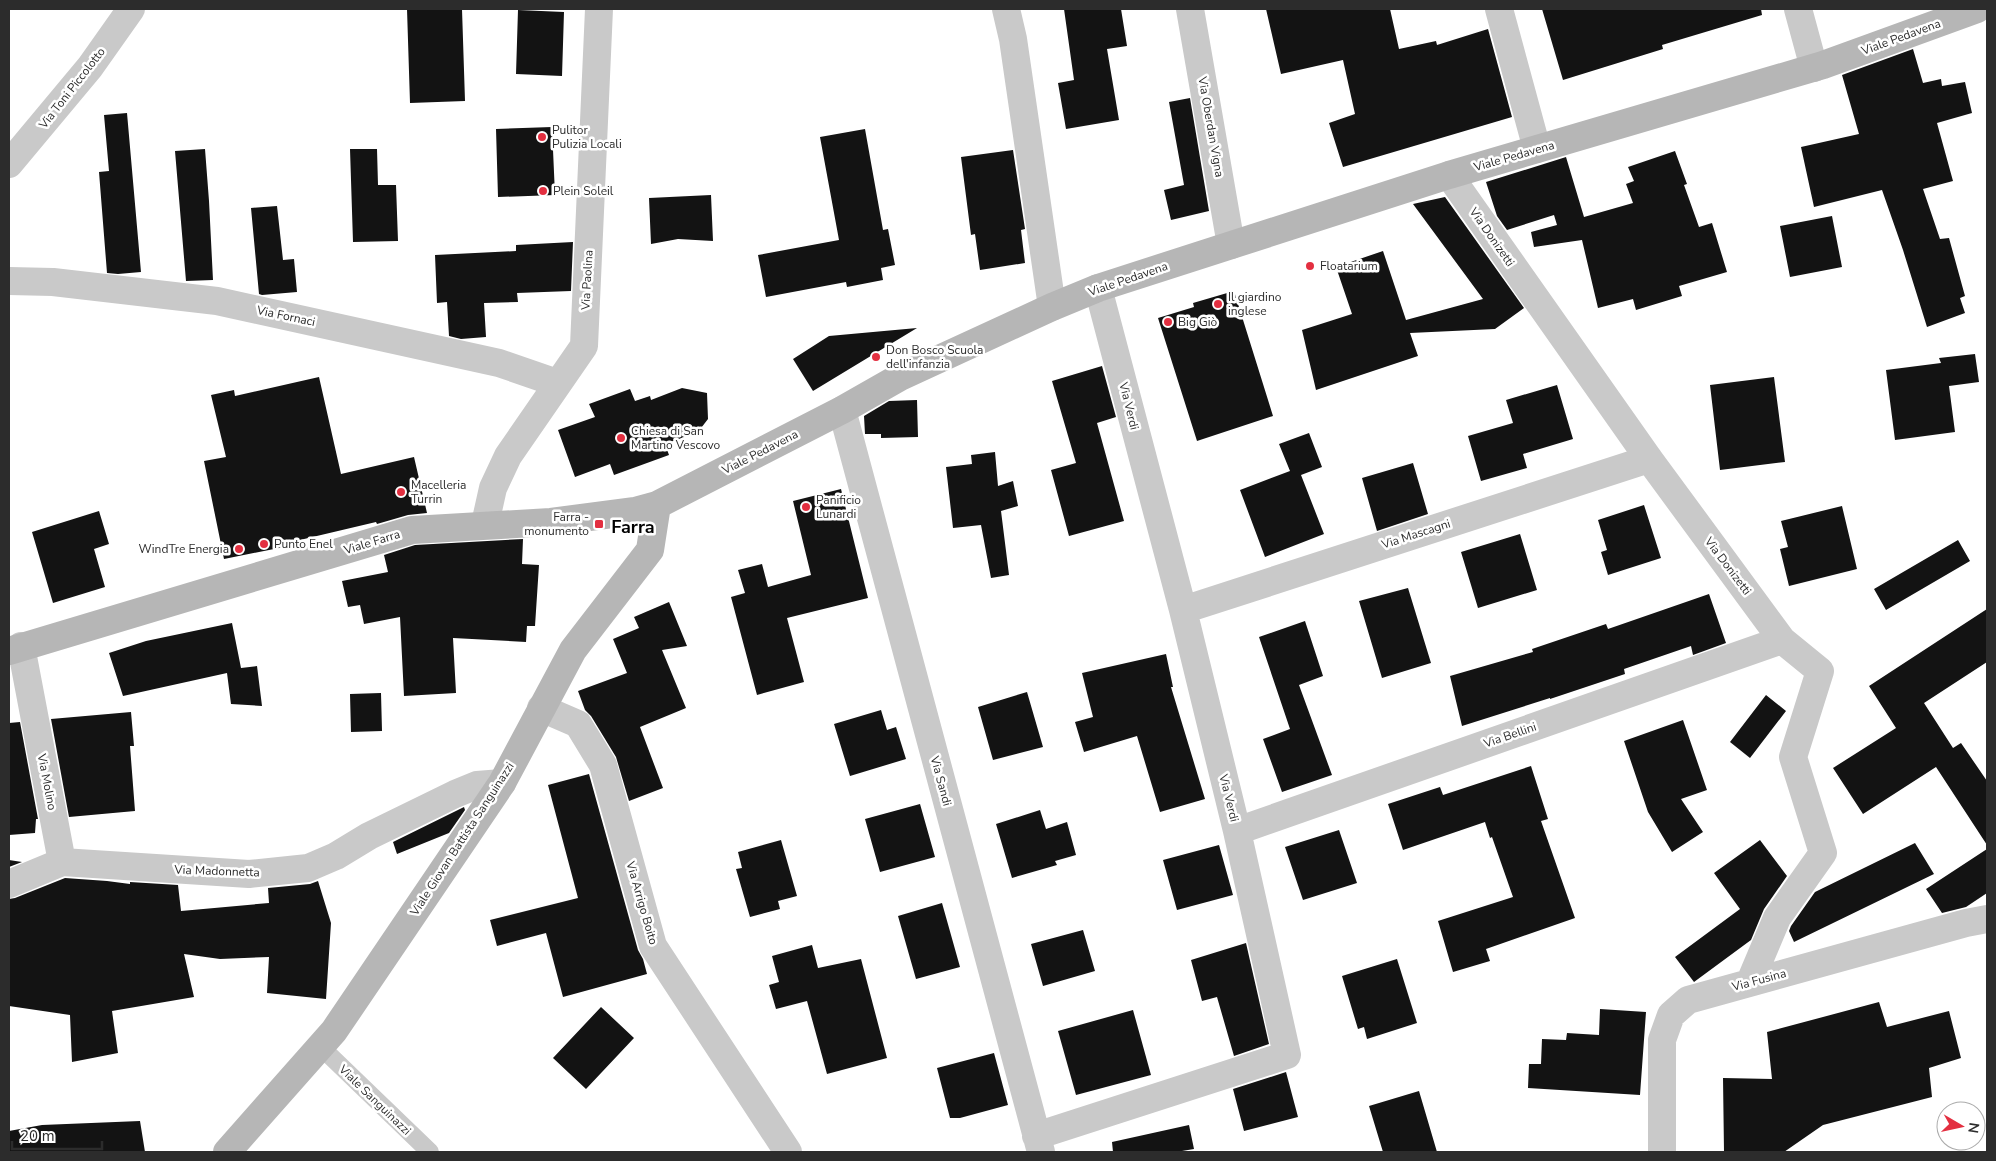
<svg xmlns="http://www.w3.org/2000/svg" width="1996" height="1161" viewBox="0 0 1996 1161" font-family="'Nunito Sans',sans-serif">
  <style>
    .building { fill: #131313 }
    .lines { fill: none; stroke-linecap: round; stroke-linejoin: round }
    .lane { stroke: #c9c9c9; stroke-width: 18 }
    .street { stroke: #c9c9c9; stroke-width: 28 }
    .secondary { stroke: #b6b6b6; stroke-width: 28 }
    .poi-dot { fill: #e32f40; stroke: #fff; stroke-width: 2 }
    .labels { text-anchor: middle; stroke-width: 5; stroke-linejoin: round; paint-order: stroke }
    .street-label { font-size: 12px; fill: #2c2c2c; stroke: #fff }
    .poi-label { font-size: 12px; fill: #2c2c2c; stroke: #fff; text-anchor: start }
    .district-label { font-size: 18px; font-weight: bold; fill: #000; stroke: #fff }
  </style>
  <rect width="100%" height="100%" fill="#fff"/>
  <path class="building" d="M 407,9 L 462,9 L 465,101 L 410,103 Z
    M 1064,9 L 1121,9 L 1127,46 L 1107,49 L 1119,120 L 1066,129 L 1058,83 L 1074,80 Z
    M 1266,9 L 1390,9 L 1399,49 L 1436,41 L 1437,45 L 1488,29 L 1512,117 L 1343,167 L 1329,123 L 1355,114 L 1343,60 L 1281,74 Z
    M 1542,9 L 1761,9 L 1762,15 L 1662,45 L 1663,49 L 1563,80 Z
    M 518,10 L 564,12 L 562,76 L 516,74 Z
    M 1913,49 L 1923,83 L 1941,79 L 1942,86 L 1965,82 L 1972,113 L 1937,123 L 1953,181 L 1923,189 L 1940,239 L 1949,238 L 1965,296 L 1960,298 L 1965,313 L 1927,327 L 1903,250 L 1882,190 L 1814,207 L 1801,147 L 1859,134 L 1842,75 Z
    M 1190,98 L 1209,211 L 1171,220 L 1164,190 L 1184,185 L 1169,102 Z
    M 127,113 L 141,272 L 118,274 L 107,273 L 99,172 L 109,171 L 104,115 Z
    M 552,127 L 555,195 L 498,197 L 496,129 Z
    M 865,129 L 883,230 L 888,229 L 895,265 L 881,268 L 883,280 L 847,287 L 846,282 L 766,297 L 758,255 L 839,240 L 820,137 Z
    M 205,149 L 209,201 L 213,280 L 186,281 L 175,151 Z
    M 350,149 L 377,149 L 378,185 L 396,185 L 398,241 L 353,242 Z
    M 1013,150 L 1025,229 L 1021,230 L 1025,263 L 980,270 L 975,234 L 971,235 L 961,157 Z
    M 1675,151 L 1687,184 L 1684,185 L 1699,227 L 1712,223 L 1727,272 L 1679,286 L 1682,296 L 1636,310 L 1633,299 L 1598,308 L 1582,240 L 1534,247 L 1531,232 L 1557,225 L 1554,215 L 1507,230 L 1497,216 L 1486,182 L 1566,157 L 1584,217 L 1633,203 L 1626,184 L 1634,181 L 1628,167 Z
    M 711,195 L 713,241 L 678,239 L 651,244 L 649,198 Z
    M 1445,197 L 1524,308 L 1495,329 L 1410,333 L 1418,356 L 1316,390 L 1302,330 L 1352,314 L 1336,267 L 1383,251 L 1406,320 L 1483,299 L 1413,204 Z
    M 277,206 L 283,260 L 294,259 L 297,292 L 262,295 L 259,294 L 251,208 Z
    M 1832,216 L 1842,267 L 1790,277 L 1780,226 Z
    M 573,242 L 571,291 L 517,293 L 518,302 L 484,303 L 486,337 L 461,339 L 449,336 L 447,302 L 437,303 L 435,255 L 516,251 L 516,245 Z
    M 1234,291 L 1273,416 L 1197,441 L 1158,318 L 1194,307 L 1193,303 Z
    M 917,328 L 813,391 L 793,359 L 829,336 Z
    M 1975,354 L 1979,382 L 1949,386 L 1955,432 L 1895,440 L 1886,370 L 1941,363 L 1939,358 Z
    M 1102,366 L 1116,417 L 1097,423 L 1124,521 L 1069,536 L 1051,470 L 1076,463 L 1052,381 Z
    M 319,377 L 341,474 L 414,457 L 427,513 L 408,515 L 377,524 L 376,522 L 283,544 L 284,547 L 224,559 L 204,461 L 226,457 L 211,395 L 234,390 L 235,396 Z
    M 1774,377 L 1785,462 L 1720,470 L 1710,385 Z
    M 1557,385 L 1573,439 L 1523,454 L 1527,468 L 1481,481 L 1468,436 L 1513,423 L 1506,400 Z
    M 682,388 L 707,393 L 708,419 L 698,432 L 665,444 L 669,455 L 614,475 L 610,464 L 575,477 L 558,430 L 595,417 L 589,404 L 630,389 L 635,401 L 650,396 L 651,400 Z
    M 917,400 L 918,437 L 881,438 L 881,434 L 865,434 L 864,416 L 889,401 Z
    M 1309,433 L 1322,467 L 1301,475 L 1324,534 L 1265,557 L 1240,490 L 1290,471 L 1279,444 Z
    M 995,452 L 998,486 L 1013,481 L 1018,506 L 1001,511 L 1009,575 L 991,578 L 981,525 L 953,528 L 946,467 L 972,464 L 971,455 Z
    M 1413,463 L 1428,514 L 1377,531 L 1362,478 Z
    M 841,489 L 868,598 L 787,618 L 804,682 L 757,695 L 731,597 L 745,593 L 738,570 L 762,564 L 768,587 L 811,575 L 793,501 Z
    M 1644,505 L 1661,558 L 1608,575 L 1601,552 L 1607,550 L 1598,520 Z
    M 1842,506 L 1857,569 L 1789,586 L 1780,549 L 1788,547 L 1781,521 Z
    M 99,511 L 109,544 L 94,549 L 105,587 L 53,603 L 32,532 Z
    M 1520,534 L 1537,590 L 1478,608 L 1461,552 Z
    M 523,539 L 522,564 L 539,565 L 535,626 L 527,626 L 526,642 L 453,638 L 456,693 L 404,696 L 400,617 L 364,624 L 360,605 L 348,607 L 342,581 L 388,572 L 384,555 L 415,545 Z
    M 1958,540 L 1970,561 L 1886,610 L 1874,589 Z
    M 1408,588 L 1431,663 L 1382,678 L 1359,601 Z
    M 1709,594 L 1726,643 L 1693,655 L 1691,646 L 1624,669 L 1625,674 L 1550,699 L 1550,698 L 1462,726 L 1450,676 L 1533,652 L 1532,649 L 1606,624 L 1608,629 Z
    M 669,602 L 687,646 L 662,650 L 686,708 L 640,727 L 663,788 L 629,801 L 616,757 L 591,716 L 585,710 L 578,691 L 627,673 L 613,639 L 639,628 L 634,617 Z
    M 1987,609 L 1987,662 L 1924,703 L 1953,748 L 1961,743 L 1987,781 L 1987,845 L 1936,767 L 1863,814 L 1833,768 L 1896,728 L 1869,686 Z
    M 1305,621 L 1323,676 L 1299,685 L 1332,775 L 1282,792 L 1263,739 L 1290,729 L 1259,637 Z
    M 232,623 L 241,668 L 257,666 L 262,706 L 231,704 L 227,673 L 123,696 L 109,653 L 146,641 Z
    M 1166,654 L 1173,687 L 1171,687 L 1205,799 L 1160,812 L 1137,736 L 1084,752 L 1075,722 L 1093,717 L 1082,673 Z
    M 1027,692 L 1043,747 L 993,760 L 978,707 Z
    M 381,693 L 382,731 L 351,732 L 350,694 Z
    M 1766,695 L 1786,711 L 1750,758 L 1730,742 Z
    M 881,710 L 887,730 L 896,727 L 906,759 L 850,776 L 834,724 Z
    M 131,712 L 134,746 L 130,746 L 135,811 L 69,817 L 51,719 Z
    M 1683,720 L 1707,790 L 1681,799 L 1703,832 L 1672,852 L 1648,812 L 1624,741 Z
    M 20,722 L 38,819 L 36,819 L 35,833 L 9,835 L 9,723 Z
    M 1531,766 L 1548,819 L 1541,821 L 1575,918 L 1486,949 L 1490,961 L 1453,972 L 1438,921 L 1513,897 L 1492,837 L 1490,838 L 1485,822 L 1403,850 L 1388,804 L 1440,787 L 1443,795 Z
    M 589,774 L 638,950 L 643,959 L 647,974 L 563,997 L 546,933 L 497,946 L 490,920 L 578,898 L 548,785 Z
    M 920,804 L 935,857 L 880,872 L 865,819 Z
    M 464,807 L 465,810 L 449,833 L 397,854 L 393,842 Z
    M 1040,810 L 1046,829 L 1067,822 L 1076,855 L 1055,861 L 1057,865 L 1012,878 L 996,824 Z
    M 1339,830 L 1357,883 L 1303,900 L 1285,847 Z
    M 781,840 L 797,896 L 778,901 L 780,909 L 750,917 L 736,869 L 742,868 L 738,852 Z
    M 1760,840 L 1787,876 L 1764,909 L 1751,940 L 1694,982 L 1675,957 L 1740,909 L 1714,873 Z
    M 1915,843 L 1934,874 L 1794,942 L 1789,931 L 1791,926 L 1815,892 Z
    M 1219,845 L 1233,895 L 1177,910 L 1163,860 Z
    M 1987,849 L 1987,893 L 1966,907 L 1942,913 L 1926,889 Z
    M 9,860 L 22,862 L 9,867 Z
    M 65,878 L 107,881 L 130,884 L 130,882 L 178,885 L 181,911 L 269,903 L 268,888 L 310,884 L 318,881 L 331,923 L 326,999 L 267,993 L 269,957 L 220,959 L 184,954 L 194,997 L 112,1011 L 118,1053 L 72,1062 L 70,1015 L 9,1006 L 9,899 L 15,898 Z
    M 942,903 L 960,967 L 916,979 L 898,916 Z
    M 1083,930 L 1095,971 L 1043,986 L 1031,944 Z
    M 1246,943 L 1269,1044 L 1234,1056 L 1217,997 L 1202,1001 L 1191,960 Z
    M 812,945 L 818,968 L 861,959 L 887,1058 L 827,1074 L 807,1001 L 776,1009 L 769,985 L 779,982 L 772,956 Z
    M 1397,959 L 1417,1023 L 1367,1039 L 1364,1027 L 1358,1029 L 1342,976 Z
    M 1879,1002 L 1887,1027 L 1949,1011 L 1961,1058 L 1929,1068 L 1932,1097 L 1823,1125 L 1784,1152 L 1724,1152 L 1723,1078 L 1772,1079 L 1767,1032 Z
    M 601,1007 L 634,1038 L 586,1089 L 553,1058 Z
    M 1600,1009 L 1646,1012 L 1640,1095 L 1528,1088 L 1529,1064 L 1541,1064 L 1542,1039 L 1566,1040 L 1567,1033 L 1599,1035 Z
    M 1133,1010 L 1151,1075 L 1076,1095 L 1058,1031 Z
    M 994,1053 L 1008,1105 L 960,1118 L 950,1118 L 937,1068 Z
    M 1286,1072 L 1298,1117 L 1244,1131 L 1233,1089 Z
    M 1419,1091 L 1437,1152 L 1383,1152 L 1369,1106 Z
    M 140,1121 L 145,1152 L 9,1152 L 9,1131 L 42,1125 Z
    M 1189,1125 L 1194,1149 L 1176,1152 L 1113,1152 L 1112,1142 Z"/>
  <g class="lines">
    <path class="lane" d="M 321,1047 L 430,1152"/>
    <path class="street" d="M 1006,9 L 1013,39 L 1052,307
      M 1190,9 L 1231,245
      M 1499,9 L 1537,149
      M 1798,9 L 1814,68
      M 9,164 L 90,67 L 131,9
      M 1449,175 L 1649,459 L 1782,640 L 1820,671 L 1793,757 L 1823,853 L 1777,918 L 1750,982
      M 9,281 L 53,282 L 217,301 L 499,363 L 557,383
      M 842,410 L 1041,1152
      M 485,524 L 493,488 L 508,456 L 584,346 L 599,9
      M 1183,610 L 1649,459
      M 541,708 L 578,724 L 603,765 L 653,946 L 788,1152
      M 1237,831 L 1782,640
      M 62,862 L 249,874 L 308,868 L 336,856 L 369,836 L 455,794 L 477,785 L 502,783
      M 9,884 L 62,862 L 21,646
      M 1036,1136 L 1287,1055 L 1237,831 L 1183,610 L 1098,288
      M 1662,1152 L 1662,1040 L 1671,1015 L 1688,1000 L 1966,923 L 1987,919"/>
    <path class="secondary" d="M 9,651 L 412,530 L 551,522 L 635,511 L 657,505 L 842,410 L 900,377 L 1052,307 L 1098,288 L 1449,175 L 1823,65 L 1977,9
      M 227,1152 L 334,1031 L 502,783 L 573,650 L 650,550 L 657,505"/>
  </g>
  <g class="poi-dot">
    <circle cx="542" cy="137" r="5"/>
    <circle cx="543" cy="191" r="5"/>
    <circle cx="1310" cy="266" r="5"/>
    <circle cx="1218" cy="304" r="5"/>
    <circle cx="1168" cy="322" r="5"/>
    <circle cx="876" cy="357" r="5"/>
    <circle cx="621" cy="438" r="5"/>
    <circle cx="401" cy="492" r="5"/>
    <circle cx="806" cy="507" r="5"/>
    <rect x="594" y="519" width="10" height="10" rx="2.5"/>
    <circle cx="264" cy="544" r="5"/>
    <circle cx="239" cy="549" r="5"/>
  </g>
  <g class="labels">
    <g class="street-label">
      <text transform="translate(1901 37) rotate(-20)" y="4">Viale Pedavena</text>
      <text transform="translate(72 88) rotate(-52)" y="4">Via Toni Piccolotto</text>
      <text transform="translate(1211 127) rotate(80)" y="4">Via Oberdan Vigna</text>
      <text transform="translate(1514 156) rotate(-16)" y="4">Viale Pedavena</text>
      <text transform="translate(1492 237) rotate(55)" y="4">Via Donizetti</text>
      <text transform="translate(1128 279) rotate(-19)" y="4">Viale Pedavena</text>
      <text transform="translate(587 280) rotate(-87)" y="4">Via Paolina</text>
      <text transform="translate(286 316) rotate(12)" y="4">Via Fornaci</text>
      <text transform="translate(1129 406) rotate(76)" y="4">Via Verdi</text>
      <text transform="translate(760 452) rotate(-27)" y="4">Viale Pedavena</text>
      <text transform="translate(1416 534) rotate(-18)" y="4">Via Mascagni</text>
      <text transform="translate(372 542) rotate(-17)" y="4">Viale Farra</text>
      <text transform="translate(1728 566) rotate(53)" y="4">Via Donizetti</text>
      <text transform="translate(1510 735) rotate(-19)" y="4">Via Bellini</text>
      <text transform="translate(941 781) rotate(75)" y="4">Via Sandi</text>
      <text transform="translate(47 782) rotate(79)" y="4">Via Molino</text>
      <text transform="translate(1229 798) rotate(76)" y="4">Via Verdi</text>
      <text transform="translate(462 839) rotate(-57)" y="4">Viale Giovan Battista Sanguinazzi</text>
      <text transform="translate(217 871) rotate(2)" y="4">Via Madonnetta</text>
      <text transform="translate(642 903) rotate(74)" y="4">Via Arrigo Boito</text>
      <text transform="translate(1759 980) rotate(-15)" y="4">Via Fusina</text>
      <text transform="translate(375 1100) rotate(44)" y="4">Viale Sanguinazzi</text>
    </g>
    <g class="poi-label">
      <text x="552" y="134">Pulitor<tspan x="552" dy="14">Pulizia Locali</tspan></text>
      <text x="553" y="195">Plein Soleil</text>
      <text x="1320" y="270">Floatarium</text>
      <text x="1228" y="301">Il giardino<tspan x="1228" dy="14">inglese</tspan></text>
      <text x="1178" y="326">Big Giò</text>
      <text x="886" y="354">Don Bosco Scuola<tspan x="886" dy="14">dell'infanzia</tspan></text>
      <text x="631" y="435">Chiesa di San<tspan x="631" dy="14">Martino Vescovo</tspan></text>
      <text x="411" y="489">Macelleria<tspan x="411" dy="14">Turrin</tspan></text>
      <text x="816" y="504">Panificio<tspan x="816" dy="14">Lunardi</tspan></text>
      <text x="589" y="521" text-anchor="end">Farra -<tspan x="589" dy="14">monumento</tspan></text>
      <text x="274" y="548">Punto Enel</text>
      <text x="229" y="553" text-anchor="end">WindTre Energia</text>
    </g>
    <g class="district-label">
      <text x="633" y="533">Farra</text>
    </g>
  </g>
  <rect width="1996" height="1161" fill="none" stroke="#2c2c2c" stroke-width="20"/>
  <g transform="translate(1961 1126) rotate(99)"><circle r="24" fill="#ffffff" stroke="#ababab"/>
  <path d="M0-4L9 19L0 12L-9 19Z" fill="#e32f40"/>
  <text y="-8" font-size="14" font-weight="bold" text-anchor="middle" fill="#2c2c2c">N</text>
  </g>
  <path d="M12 1141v8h90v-8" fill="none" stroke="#2c2c2c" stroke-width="2.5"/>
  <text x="20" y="1141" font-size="15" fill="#2c2c2c" stroke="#ffffff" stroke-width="4" paint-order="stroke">20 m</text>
</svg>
